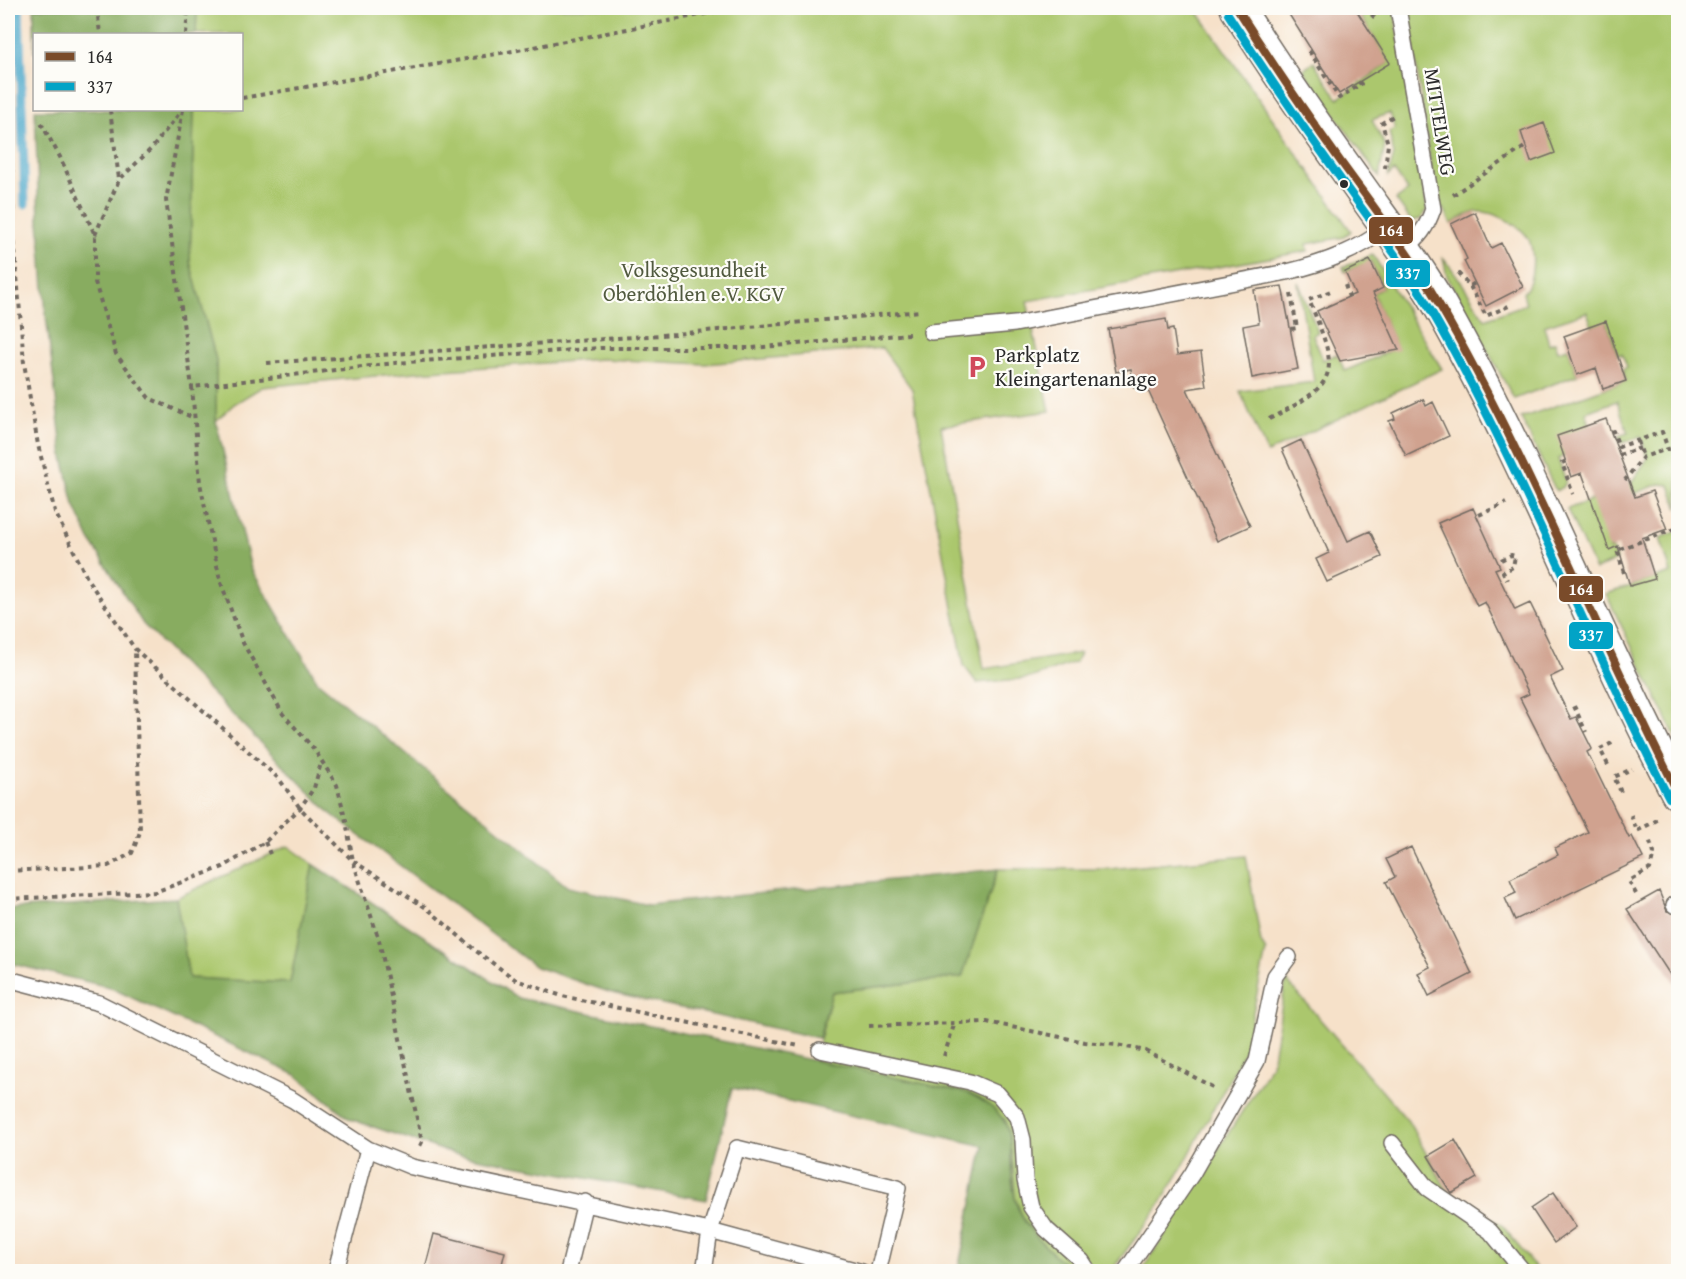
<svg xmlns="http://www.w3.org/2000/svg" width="1686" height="1279" viewBox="0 0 1686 1279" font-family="'Gentium Book Plus',serif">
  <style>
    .green { fill: #abc76d; stroke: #6b794c; stroke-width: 1.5 }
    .forest { fill: #88ac60; stroke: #5a6c46; stroke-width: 1.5 }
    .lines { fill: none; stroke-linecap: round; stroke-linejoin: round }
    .stream { stroke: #4ca7ca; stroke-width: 9 }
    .building { fill: #d0a28f }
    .service-casing { stroke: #726b62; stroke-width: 18 }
    .tertiary-casing { stroke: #726b62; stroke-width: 36 }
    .path { stroke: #726b62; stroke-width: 4; stroke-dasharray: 4.5 4.5; stroke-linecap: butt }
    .service { stroke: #fff; stroke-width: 15 }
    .tertiary { stroke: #fff; stroke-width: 33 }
    .bus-1-casing { stroke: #fdfcf7; stroke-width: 12 }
    .bus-2-casing { stroke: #fdfcf7; stroke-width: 12 }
    .bus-1 { stroke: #7a4b2a; stroke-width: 8 }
    .bus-2 { stroke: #02a3c6; stroke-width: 8 }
    .bus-dot { fill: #2b2b2b; stroke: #fdfcf7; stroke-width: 2 }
    .labels { text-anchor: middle; stroke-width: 4.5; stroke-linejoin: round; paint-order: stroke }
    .street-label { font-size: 21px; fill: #2b2b2b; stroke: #fdfcf7 }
    .park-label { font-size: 21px; fill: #515a3f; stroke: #fdfcf7 }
    .poi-label { font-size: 21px; fill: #2b2b2b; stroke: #fdfcf7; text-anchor: start }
    .line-badge { stroke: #fdfcf7; stroke-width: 2 }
    .badge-label { font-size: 16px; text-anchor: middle; font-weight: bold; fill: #fff }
  </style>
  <rect width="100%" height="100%" fill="#fdfcf7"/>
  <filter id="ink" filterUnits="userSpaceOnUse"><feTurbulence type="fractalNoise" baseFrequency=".0167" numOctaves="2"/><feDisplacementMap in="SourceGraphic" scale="12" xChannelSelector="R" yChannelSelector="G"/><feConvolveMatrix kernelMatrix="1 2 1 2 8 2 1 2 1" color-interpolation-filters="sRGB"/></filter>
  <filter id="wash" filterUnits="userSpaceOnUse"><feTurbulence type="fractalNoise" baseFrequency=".008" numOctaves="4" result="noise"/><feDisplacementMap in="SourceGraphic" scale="24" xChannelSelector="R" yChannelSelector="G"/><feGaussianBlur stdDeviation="1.35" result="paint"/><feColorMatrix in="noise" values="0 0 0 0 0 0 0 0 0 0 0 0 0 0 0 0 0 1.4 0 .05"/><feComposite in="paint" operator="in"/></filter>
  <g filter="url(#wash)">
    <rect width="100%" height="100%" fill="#f6e1c9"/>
    <path class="green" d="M 197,8 L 1195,8 L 1351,231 L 1344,237 L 1307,244 L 1308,251 L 1027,301 L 1050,411 L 941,426 L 984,669 L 1080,653 L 1076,662 L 1030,678 L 977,683 L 964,666 L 912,389 L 882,348 L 705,364 L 602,359 L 416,372 L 262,387 L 234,404 L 216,421 L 216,360 L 190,262 L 194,110 L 242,110 L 242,34 L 196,34 Z
      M 1356,8 L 1394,8 L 1427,210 L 1421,219 L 1411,221 L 1396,200 L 1408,191 L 1394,171 L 1388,176 L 1394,155 L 1389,132 L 1395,129 L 1390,113 L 1372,120 L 1385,145 L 1379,177 L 1303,70 L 1314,62 L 1338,99 L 1389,63 Z
      M 1408,8 L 1678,8 L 1678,509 L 1670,485 L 1660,484 L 1627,496 L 1609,550 L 1612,549 L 1616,560 L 1595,570 L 1567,509 L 1628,487 L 1648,458 L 1641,437 L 1621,443 L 1618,436 L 1628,433 L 1617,401 L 1586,412 L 1590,425 L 1564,456 L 1558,459 L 1566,481 L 1564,486 L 1556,491 L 1521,418 L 1626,381 L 1623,369 L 1627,367 L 1622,354 L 1618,355 L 1606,322 L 1592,326 L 1587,312 L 1544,326 L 1549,344 L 1555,342 L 1558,351 L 1568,348 L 1577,375 L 1514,399 L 1447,276 L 1443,258 C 1460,277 1471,298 1485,319 L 1526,304 L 1523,293 C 1534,283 1535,254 1529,240 C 1522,225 1492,210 1476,212 C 1468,213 1458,220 1451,224 L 1444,208 L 1440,210 L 1436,201 Z
      M 1373,255 L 1442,369 L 1267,453 L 1240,391 L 1314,382 L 1298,282 L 1318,332 L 1313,335 L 1323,360 L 1337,354 L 1345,371 L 1397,348 L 1373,293 L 1383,288 L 1371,261 L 1345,272 L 1343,267 Z
      M 1678,531 L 1678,742 L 1606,594 L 1671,573 L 1660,538 Z
      M 288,846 L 313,864 L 290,983 L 189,978 L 176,898 Z
      M 1246,856 L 1261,943 L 1266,951 L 1245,1050 L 1181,1170 L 1157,1209 L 1111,1271 L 1068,1271 L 1064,1264 L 1027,1228 L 1015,1198 L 1012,1156 L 1005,1119 L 815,1060 L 832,992 L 962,977 L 998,869 L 1109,869 Z
      M 1286,980 L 1408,1121 L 1450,1196 L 1502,1225 L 1538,1271 L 1141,1272 L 1272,1064 Z"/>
    <path class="forest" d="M 34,8 L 197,8 L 196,34 L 34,34 L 34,53 Z
      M 35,110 L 194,110 L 190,262 L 216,360 L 216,421 L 251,569 L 318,682 L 568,887 L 648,905 L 998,869 L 962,977 L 832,992 L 819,1038 L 612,993 L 536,967 L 331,814 L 143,624 L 90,540 L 74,505 L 63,457 L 46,316 L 39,221 Z
      M 313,864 L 518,998 L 968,1093 C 1028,1122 1003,1145 1015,1198 C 1021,1226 1044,1245 1064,1264 L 1068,1271 L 994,1271 L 959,1265 L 984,1146 L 732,1088 L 706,1200 L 454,1154 L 350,1119 L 296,1075 L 109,987 L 8,963 L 8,909 L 176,898 L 189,978 L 290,983 Z"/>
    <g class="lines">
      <path class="stream" d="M 19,8 L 25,204"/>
    </g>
    <g id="blocks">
      <path class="building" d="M 1285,8 L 1355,8 L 1390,63 L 1339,94 Z
        M 1544,123 L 1555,153 L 1531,162 L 1521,132 Z
        M 1475,212 L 1491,248 L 1501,243 L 1523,287 L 1486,306 L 1464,261 L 1467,259 L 1451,224 Z
        M 1370,260 L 1383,288 L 1373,293 L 1399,350 L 1340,361 L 1317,311 L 1355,294 L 1345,272 Z
        M 1282,286 L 1298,369 L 1252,378 L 1243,326 L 1259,323 L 1254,290 Z
        M 1166,319 L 1168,330 L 1173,329 L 1177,355 L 1201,352 L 1206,386 L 1187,389 L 1250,526 L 1217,541 L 1146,386 L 1134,388 L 1131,369 L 1116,372 L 1108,329 Z
        M 1606,321 L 1626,381 L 1603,389 L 1596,368 L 1577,375 L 1564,336 Z
        M 1423,399 L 1426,406 L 1433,402 L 1449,436 L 1406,456 L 1389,421 L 1395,419 L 1393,413 Z
        M 1606,419 L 1635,497 L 1652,491 L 1667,529 L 1642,538 L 1655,579 L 1630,586 L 1618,546 L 1609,550 L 1582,473 L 1571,477 L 1557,436 Z
        M 1301,440 L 1348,541 L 1370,531 L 1382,557 L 1327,582 L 1316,559 L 1329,553 L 1282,449 Z
        M 1473,508 L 1500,567 L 1495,569 L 1515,610 L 1530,603 L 1563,671 L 1550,677 L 1571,719 L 1576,717 L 1592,749 L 1587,752 L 1629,838 L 1632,836 L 1643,858 L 1515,920 L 1505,898 L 1516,893 L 1510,879 L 1558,855 L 1555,848 L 1588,832 L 1520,698 L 1529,694 L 1485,602 L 1477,606 L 1438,523 Z
        M 1411,847 L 1472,974 L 1429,996 L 1418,973 L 1430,967 L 1386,882 L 1395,877 L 1386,859 Z
        M 1659,891 L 1667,911 L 1678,913 L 1678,987 L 1627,909 Z
        M 1455,1140 L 1477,1178 L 1451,1193 L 1428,1156 Z
        M 1553,1193 L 1576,1227 L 1554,1243 L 1531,1208 Z
        M 434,1234 L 505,1252 L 500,1272 L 424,1272 Z"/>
    </g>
  </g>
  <g filter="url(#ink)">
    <use href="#blocks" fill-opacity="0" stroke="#726b62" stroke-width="1.5"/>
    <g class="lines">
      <g class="service-casing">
        <path id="service" d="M 1398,8 L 1433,209 C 1427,227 1419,238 1404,249
          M 931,332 L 1015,324 L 1287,272 C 1325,263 1357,251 1388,227
          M 1674,905 L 1678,902
          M 8,979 L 99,1003 L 293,1100 L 368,1149 L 412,1167 L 710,1231 L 862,1272
          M 820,1050 L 970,1082 L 998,1094 L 1017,1117 L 1023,1140 L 1025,1180 L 1031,1207 L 1046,1229 L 1082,1261 L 1089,1272
          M 1392,1143 L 1427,1188 L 1490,1231 L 1524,1272
          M 336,1270 L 368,1149
          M 568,1272 L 585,1202
          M 704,1272 L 710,1231 L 737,1148 L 898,1188 L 878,1272
          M 1125,1272 L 1192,1174 L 1257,1061 L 1275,976 L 1289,957"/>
      </g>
      <g class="tertiary-casing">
        <path id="tertiary" d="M 1237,8 C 1275,68 1315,126 1357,184 C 1388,228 1422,272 1448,320 C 1533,473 1596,638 1678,793"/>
      </g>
      <path class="path" d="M 8,8 L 14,238 L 24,363 L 38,445 L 55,512 L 88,580 L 135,649 L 279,779 L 300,808 L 353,861 L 428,909 L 476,951 L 516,980 L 562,996 L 799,1046
        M 97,8 L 100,34
        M 1365,8 L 1377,20
        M 186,34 L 188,8
        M 1309,51 L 1339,98 L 1361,84 L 1359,82
        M 242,98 L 513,51 L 736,8
        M 110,110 L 119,179
        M 183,110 L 166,200 L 192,387
        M 41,123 L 60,157 L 95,235 L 95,282 L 116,354 L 149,398 L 194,418
        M 1385,168 L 1388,144 L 1382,123 L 1395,115
        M 1453,195 L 1526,146
        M 95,235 L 119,180 L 152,148 L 182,110
        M 1458,273 L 1470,286 L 1475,283
        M 1345,285 L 1349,297
        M 1470,286 L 1486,316 L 1511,305
        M 1291,294 L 1297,328 L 1291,329
        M 267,363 L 675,334 L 921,311
        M 1269,419 C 1342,382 1339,373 1309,300 L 1333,290
        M 1611,432 L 1613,431 L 1619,447 L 1662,432 L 1668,449 L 1643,457 L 1625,480
        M 1638,441 L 1643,457
        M 1619,455 L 1640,448
        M 1566,461 L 1562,463 L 1573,494
        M 1479,515 L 1506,503
        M 1501,560 L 1511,555 L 1515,556 L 1513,567 L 1503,572 L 1507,580
        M 1624,573 L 1617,550 L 1678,528
        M 1574,706 L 1586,732
        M 1608,765 L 1600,749 L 1616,741
        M 1621,792 L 1614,777 L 1632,769
        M 1631,815 L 1637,831 L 1661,818
        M 265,842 L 270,854
        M 8,871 L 108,866 L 132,853 L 140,832 L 135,649
        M 1636,894 L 1629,881 L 1650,869 L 1654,853 L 1649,839
        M 8,899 L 155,892 L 223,867 L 265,842 L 300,808 L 314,788 L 321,763
        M 869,1026 L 987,1022 L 1085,1042 L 1117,1045 L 1146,1051 L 1216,1089
        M 944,1056 L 955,1022
        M 420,1146 L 422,1142 L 379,940 L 353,861 L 346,821 L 337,785 L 314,749 L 283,714 L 243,643 L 220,580 L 200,483 L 192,387 L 395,363 L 600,348 L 752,348 L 909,334"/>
      <use href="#service" class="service"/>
      <use href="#tertiary" class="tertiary"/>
      <g class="bus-1-casing">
        <path id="bus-1" d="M 1237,8 C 1270,60 1305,112 1341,162 C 1375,209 1410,254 1439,304 C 1530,461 1596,632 1678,793"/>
      </g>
      <g class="bus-2-casing">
        <path id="bus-2" d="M 1228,14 C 1262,67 1298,120 1335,171 C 1367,216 1402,261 1430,309 C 1521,466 1586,637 1669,798"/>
      </g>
      <use href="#bus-1" class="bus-1"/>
      <use href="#bus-2" class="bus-2"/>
    </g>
  </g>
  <defs>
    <g id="parking-bare" transform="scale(1.8)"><path d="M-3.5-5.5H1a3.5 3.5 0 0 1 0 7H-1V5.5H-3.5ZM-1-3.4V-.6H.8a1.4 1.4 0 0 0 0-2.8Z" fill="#d1495b" stroke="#fdfcf7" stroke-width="2.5" paint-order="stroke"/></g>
  </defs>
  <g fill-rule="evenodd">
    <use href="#parking-bare" x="977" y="367"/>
  </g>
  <circle class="bus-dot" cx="1344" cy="184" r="5"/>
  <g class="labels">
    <g class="street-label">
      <text transform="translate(1440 122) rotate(81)" y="7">MITTELWEG</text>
    </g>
    <g class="park-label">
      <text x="694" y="277">Volksgesundheit<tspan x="694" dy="24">Oberdöhlen e.V. KGV</tspan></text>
    </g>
    <g class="poi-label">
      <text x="995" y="362">Parkplatz<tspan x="995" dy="24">Kleingartenanlage</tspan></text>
    </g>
  </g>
  <g class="line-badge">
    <rect x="1368" y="216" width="46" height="29" rx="6" fill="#7a4b2a"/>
    <rect x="1385" y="259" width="46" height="29" rx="6" fill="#02a3c6"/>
    <rect x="1558" y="575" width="46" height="28" rx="6" fill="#7a4b2a"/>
    <rect x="1568" y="621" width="46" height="29" rx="6" fill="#02a3c6"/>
  </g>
  <g class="badge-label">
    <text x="1391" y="236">164</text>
    <text x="1408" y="279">337</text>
    <text x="1581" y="595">164</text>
    <text x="1591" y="641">337</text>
  </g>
  <rect width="1686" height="1279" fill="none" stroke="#fdfcf7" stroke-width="30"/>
  <rect x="33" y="33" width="210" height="78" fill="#fdfcf7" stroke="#a9a8a5" stroke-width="1.5"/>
  <rect x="45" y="52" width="30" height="9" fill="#7a4b2a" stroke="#a9a8a5" stroke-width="1.5"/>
  <text x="87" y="63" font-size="18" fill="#2b2b2b">164</text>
  <rect x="45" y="82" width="30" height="9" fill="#02a3c6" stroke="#a9a8a5" stroke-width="1.5"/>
  <text x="87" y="93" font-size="18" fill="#2b2b2b">337</text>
</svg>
